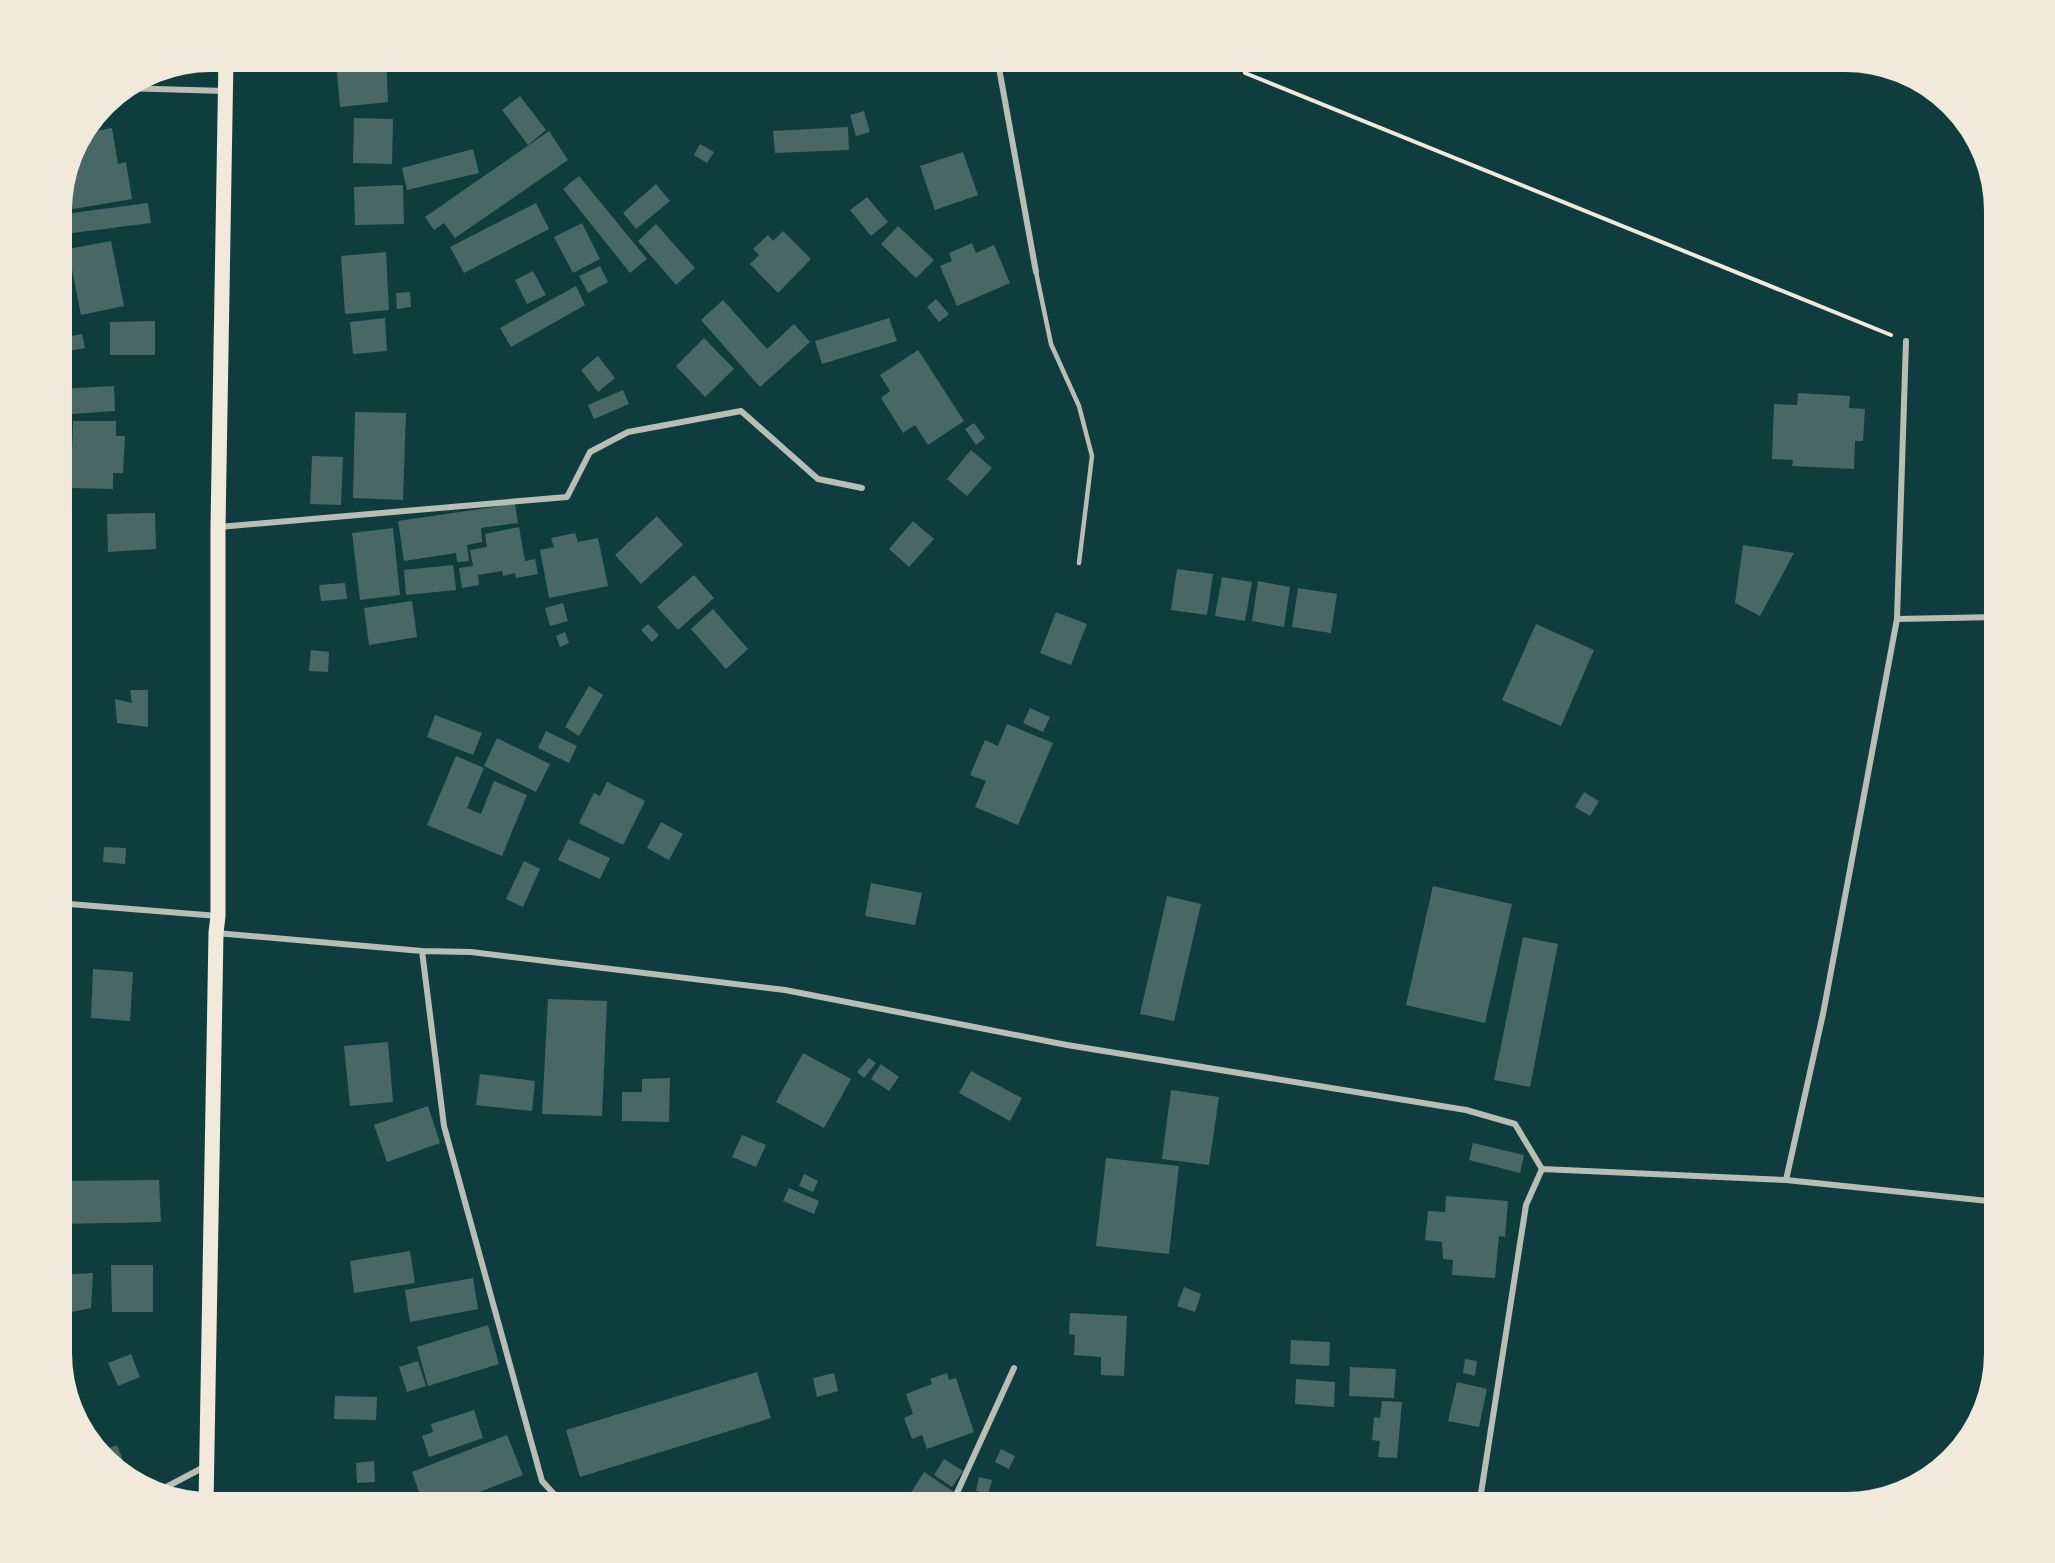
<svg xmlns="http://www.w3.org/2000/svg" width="2055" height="1563" viewBox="0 0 2055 1563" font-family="Montserrat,sans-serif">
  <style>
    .building { fill: #486865 }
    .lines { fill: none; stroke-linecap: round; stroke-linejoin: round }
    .path { stroke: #f1e9da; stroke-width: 4 }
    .service { stroke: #b8beb3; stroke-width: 4.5 }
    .minor { stroke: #b8beb3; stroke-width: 6 }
    .primary { stroke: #f1e9da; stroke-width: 15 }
    .rim { fill: none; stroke: #f1e9da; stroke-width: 8 }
  </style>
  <rect width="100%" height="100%" fill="#0f3d3e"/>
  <path class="building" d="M 386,57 L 388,102 L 340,107 L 337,72 L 350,71 L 350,60 Z
    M 520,96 L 546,130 L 528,145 L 502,110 Z
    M 99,109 L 102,126 L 83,129 Z
    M 864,111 L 870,132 L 856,136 L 850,115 Z
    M 354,118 L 393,119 L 392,164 L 353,163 Z
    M 848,127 L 849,150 L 775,153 L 773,131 Z
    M 112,128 L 118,164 L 126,162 L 132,199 L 73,209 L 67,171 L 73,170 L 70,153 L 73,142 L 79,134 Z
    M 549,131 L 568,160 L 455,238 L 444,223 L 434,230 L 425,217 Z
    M 700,144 L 714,152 L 707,163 L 694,155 Z
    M 473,149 L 479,173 L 407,190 L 402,168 Z
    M 963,152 L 978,195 L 935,210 L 920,166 Z
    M 579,176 L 647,259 L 630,273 L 563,189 Z
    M 656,184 L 670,201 L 636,229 L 623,213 Z
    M 403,185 L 404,224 L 355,225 L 354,187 Z
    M 60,191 L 63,191 L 66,208 L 57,209 Z
    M 867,197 L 888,222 L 871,236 L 850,210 Z
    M 148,203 L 151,223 L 57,235 L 57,215 Z
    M 536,203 L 549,229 L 464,273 L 450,247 Z
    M 582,223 L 600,259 L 573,273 L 554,237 Z
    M 656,224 L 695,268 L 676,285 L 638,241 Z
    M 898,226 L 934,260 L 916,278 L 881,244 Z
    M 783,231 L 811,259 L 778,293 L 750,264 L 759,255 L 753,249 L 768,235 L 773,241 Z
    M 111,241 L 124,306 L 81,315 L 68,249 Z
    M 972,243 L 976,253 L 994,245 L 1010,283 L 957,306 L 940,266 L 952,261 L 949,253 Z
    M 386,252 L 389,310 L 345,314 L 341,256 Z
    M 600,266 L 608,282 L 588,293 L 579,276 Z
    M 533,271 L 546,295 L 527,304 L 515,280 Z
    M 576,286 L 585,305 L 511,347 L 500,328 Z
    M 410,292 L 411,307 L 397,309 L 396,293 Z
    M 936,299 L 949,314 L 939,322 L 927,307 Z
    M 723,300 L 767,349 L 794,324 L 810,342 L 760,387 L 701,320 Z
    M 385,318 L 387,351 L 353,354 L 350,322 Z
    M 889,318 L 897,341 L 822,364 L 815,341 Z
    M 155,321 L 155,355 L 110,355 L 110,322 Z
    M 82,334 L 85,348 L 68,351 L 65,337 Z
    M 704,338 L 734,369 L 705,397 L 676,366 Z
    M 918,350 L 964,421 L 928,445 L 915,425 L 903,433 L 881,398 L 890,391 L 880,375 Z
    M 598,356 L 615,378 L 598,392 L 581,370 Z
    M 114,386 L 115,411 L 57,415 L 57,389 Z
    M 623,390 L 629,404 L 594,419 L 588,405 Z
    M 1798,393 L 1850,396 L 1849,408 L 1865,409 L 1863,441 L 1855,441 L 1854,469 L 1792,466 L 1793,460 L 1772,459 L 1774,404 L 1797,405 Z
    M 355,412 L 406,413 L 403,500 L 353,498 Z
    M 73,421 L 116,421 L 116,436 L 125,436 L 123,473 L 113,473 L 113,489 L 71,488 Z
    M 974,423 L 985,438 L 976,445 L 965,429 Z
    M 971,450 L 992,468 L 967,496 L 947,479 Z
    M 312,456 L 343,457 L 341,505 L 310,504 Z
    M 57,495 L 72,500 L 67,573 L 57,573 Z
    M 515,504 L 518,523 L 481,528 L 482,542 L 467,545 L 469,561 L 457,562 L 456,553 L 404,561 L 398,521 Z
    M 155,513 L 156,549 L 108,552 L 107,514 Z
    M 657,516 L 683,545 L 641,584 L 615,555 Z
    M 913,521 L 934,539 L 909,567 L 889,549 Z
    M 519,527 L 525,561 L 535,559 L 538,574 L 516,578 L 515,573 L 503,576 L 502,571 L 478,575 L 479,585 L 462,588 L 459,568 L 473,566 L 470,550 L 487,547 L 485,534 Z
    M 393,528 L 400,595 L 360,600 L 352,533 Z
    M 575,533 L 578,542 L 598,538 L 608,586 L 549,598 L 540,550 L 554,547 L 551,538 Z
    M 1743,545 L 1794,553 L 1760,616 L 1735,603 Z
    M 453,565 L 456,590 L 406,595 L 404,570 Z
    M 1177,569 L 1213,574 L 1207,615 L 1171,610 Z
    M 694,575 L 714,598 L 678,630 L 657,607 Z
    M 1222,577 L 1252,582 L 1245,621 L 1215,616 Z
    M 1258,581 L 1290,587 L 1284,627 L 1252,621 Z
    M 345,583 L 347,599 L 321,601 L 319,585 Z
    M 1298,588 L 1337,594 L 1331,633 L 1292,627 Z
    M 412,601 L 417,637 L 369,645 L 364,608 Z
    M 563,603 L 568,621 L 550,626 L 545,608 Z
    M 713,609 L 748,649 L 726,669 L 691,629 Z
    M 1056,612 L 1087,624 L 1071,665 L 1040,653 Z
    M 648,624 L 659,635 L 652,642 L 641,630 Z
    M 1536,624 L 1594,650 L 1561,726 L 1502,700 Z
    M 565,632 L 569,643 L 560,647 L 556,636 Z
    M 311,650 L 329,652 L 328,672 L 309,671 Z
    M 589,686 L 603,695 L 579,736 L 565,727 Z
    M 130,690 L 148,690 L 148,727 L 117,723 L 115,699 L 132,703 Z
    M 1030,708 L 1050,717 L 1043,732 L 1023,723 Z
    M 435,715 L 482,733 L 473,755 L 427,737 Z
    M 1007,724 L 1053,743 L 1018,825 L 975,807 L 986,781 L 970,775 L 985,740 L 998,746 Z
    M 546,731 L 577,746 L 569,763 L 538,748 Z
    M 497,738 L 550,764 L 536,792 L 484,766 Z
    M 456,756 L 484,768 L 467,808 L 481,814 L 494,781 L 527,795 L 502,856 L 427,825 Z
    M 607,782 L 645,801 L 623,845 L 579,823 L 594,793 L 600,796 Z
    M 1584,792 L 1599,801 L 1590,816 L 1575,807 Z
    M 661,822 L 683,834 L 669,860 L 647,848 Z
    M 568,839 L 610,858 L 600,879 L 558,860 Z
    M 104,847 L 126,848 L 125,864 L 103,862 Z
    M 524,861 L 540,869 L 523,907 L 506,899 Z
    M 871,883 L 922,893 L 915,925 L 865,916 Z
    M 1433,886 L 1512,904 L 1485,1023 L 1406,1005 Z
    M 1167,896 L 1201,904 L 1174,1021 L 1140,1014 Z
    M 1523,937 L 1558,944 L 1530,1087 L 1494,1080 Z
    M 93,969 L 133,972 L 130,1021 L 91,1018 Z
    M 548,999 L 607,1001 L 602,1116 L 542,1114 Z
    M 388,1042 L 393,1102 L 350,1106 L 344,1046 Z
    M 803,1053 L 851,1079 L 824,1128 L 776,1102 Z
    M 869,1058 L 876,1063 L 864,1078 L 857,1072 Z
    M 881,1064 L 899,1077 L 889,1091 L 871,1079 Z
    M 971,1071 L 1022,1098 L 1010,1121 L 959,1093 Z
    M 480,1074 L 535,1081 L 532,1111 L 476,1105 Z
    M 670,1078 L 669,1122 L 622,1121 L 622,1092 L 642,1092 L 642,1079 Z
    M 1171,1090 L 1219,1097 L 1209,1165 L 1162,1159 Z
    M 428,1106 L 440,1143 L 387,1162 L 374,1125 Z
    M 742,1135 L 766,1145 L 756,1167 L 732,1157 Z
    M 1473,1143 L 1524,1155 L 1520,1173 L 1469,1160 Z
    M 1106,1158 L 1179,1166 L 1169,1254 L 1096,1246 Z
    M 804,1174 L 818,1181 L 813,1192 L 799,1186 Z
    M 159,1180 L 161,1222 L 58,1224 L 57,1181 Z
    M 789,1188 L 819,1201 L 814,1214 L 783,1201 Z
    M 1446,1196 L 1508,1201 L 1505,1237 L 1499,1236 L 1495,1278 L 1452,1275 L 1453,1260 L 1443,1259 L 1442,1242 L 1425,1240 L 1428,1211 L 1445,1212 Z
    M 410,1251 L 415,1283 L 354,1293 L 350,1261 Z
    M 111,1265 L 153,1265 L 153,1312 L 112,1312 Z
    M 93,1273 L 91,1308 L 57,1315 L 57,1275 Z
    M 473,1278 L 478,1309 L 410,1322 L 405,1290 Z
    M 1184,1287 L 1201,1294 L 1195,1312 L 1177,1306 Z
    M 1070,1313 L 1127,1316 L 1124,1376 L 1101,1375 L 1101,1357 L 1074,1355 L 1075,1335 L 1069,1334 Z
    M 488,1325 L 499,1364 L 428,1386 L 417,1347 Z
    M 1291,1340 L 1330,1342 L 1329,1366 L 1290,1364 Z
    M 131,1354 L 140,1377 L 118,1386 L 108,1363 Z
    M 1465,1359 L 1477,1361 L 1475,1376 L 1463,1373 Z
    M 418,1361 L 426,1386 L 407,1392 L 399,1367 Z
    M 1350,1367 L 1396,1369 L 1394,1398 L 1349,1396 Z
    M 66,1370 L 76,1398 L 68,1401 L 60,1372 Z
    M 757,1372 L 771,1418 L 580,1477 L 566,1430 Z
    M 834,1373 L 838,1391 L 817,1397 L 813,1378 Z
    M 947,1373 L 949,1380 L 956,1378 L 974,1432 L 927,1449 L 922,1435 L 912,1439 L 904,1418 L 913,1414 L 906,1394 L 932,1384 L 930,1379 Z
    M 1296,1379 L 1335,1382 L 1334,1407 L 1295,1404 Z
    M 1457,1382 L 1487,1389 L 1479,1427 L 1448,1421 Z
    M 335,1396 L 377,1397 L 376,1420 L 334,1419 Z
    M 1382,1401 L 1402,1402 L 1397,1458 L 1378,1457 L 1380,1441 L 1372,1440 L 1374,1417 L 1380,1418 Z
    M 474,1410 L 483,1438 L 429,1457 L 422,1436 L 433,1432 L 431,1424 Z
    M 507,1435 L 523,1475 L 444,1506 L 424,1506 L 412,1472 Z
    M 117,1445 L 127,1471 L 118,1475 L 99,1452 Z
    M 1001,1449 L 1015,1456 L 1009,1469 L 995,1462 Z
    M 944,1459 L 963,1471 L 952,1487 L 934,1475 Z
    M 374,1461 L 375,1482 L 357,1483 L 356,1463 Z
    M 924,1472 L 954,1492 L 944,1506 L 907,1506 L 913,1496 L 910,1494 Z
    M 979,1477 L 992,1480 L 988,1494 L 976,1491 Z
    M 1216,1499 L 1247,1499 L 1247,1506 L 1216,1506 Z"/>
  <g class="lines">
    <path class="path" d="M 1241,57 L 1245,73 L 1891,335"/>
    <path class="service" d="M 1036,272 L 1051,344 L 1079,406 L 1092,456 L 1079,563"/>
    <path class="minor" d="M 997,57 L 1036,272
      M 121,88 L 225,91
      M 219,527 L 567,497 L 590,452 L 628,432 L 741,411 L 818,479 L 862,488
      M 1897,619 L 1998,617
      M 57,903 L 218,916
      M 216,933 L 422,951 L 471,952 L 785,990 L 1067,1045 L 1466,1110 L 1515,1124 L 1542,1169 L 1526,1205 L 1479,1506
      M 422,951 L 444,1126 L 542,1481 L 565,1506
      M 1542,1169 L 1786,1180 L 1998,1202
      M 1786,1180 L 1823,1014 L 1897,619 L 1906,341
      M 153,1494 L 206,1466
      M 951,1506 L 1014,1368"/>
    <path class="primary" d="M 206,1505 L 216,933 L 218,916 L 218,527 L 226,57"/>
  </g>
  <path d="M0 0H2055V1563H0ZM211 68H1845A143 143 0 0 1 1988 211V1353A143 143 0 0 1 1845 1496H211A143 143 0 0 1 68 1353V211A143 143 0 0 1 211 68Z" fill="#f1e9da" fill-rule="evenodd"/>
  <path class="rim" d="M211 68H1845A143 143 0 0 1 1988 211V1353A143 143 0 0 1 1845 1496H211A143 143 0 0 1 68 1353V211A143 143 0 0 1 211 68Z"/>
</svg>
